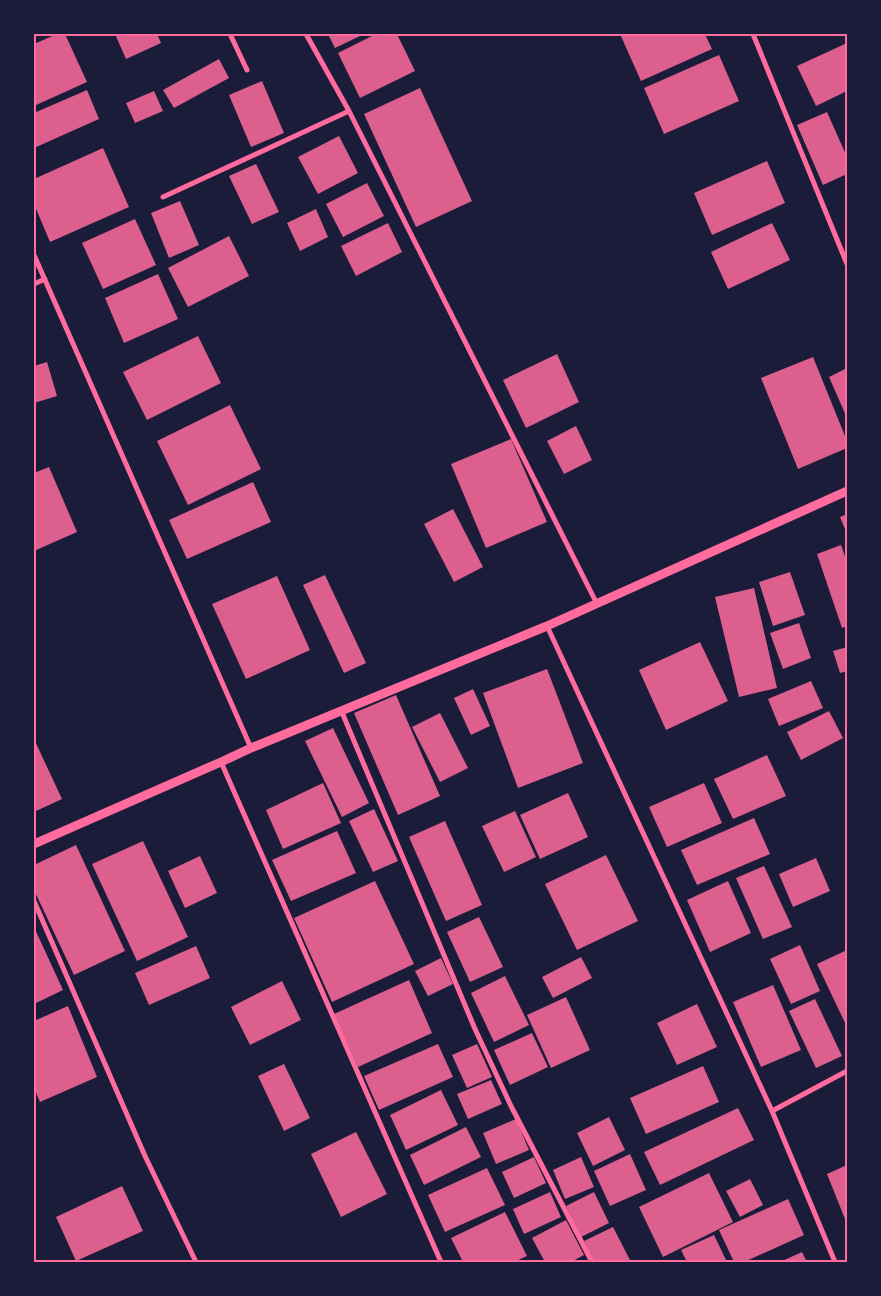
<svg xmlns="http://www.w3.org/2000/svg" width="881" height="1296" viewBox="0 0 881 1296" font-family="'PT Sans',sans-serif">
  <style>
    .building { fill: #dd5f8e }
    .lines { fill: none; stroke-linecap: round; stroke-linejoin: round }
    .minor { stroke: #ff6b9d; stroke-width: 5 }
    .tertiary { stroke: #ff6b9d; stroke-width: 9 }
    .neatline { fill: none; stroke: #ff6b9d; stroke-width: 2 }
  </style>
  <rect width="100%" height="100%" fill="#1b1b3a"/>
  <path class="building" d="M 57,34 L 65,34 L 87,82 L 34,106 L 34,44 Z
    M 115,34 L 157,34 L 161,43 L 126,59 Z
    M 328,34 L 359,34 L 360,36 L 335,48 Z
    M 376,34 L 397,34 L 415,71 L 360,98 L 338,53 Z
    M 620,34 L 705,34 L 712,49 L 641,81 Z
    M 847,43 L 847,91 L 816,106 L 797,66 Z
    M 719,55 L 739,101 L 664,134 L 644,88 Z
    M 219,59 L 229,78 L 174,108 L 163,90 Z
    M 262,81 L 284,133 L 251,147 L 229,95 Z
    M 420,88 L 472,201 L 416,227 L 364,114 Z
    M 87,90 L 99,119 L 34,148 L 34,113 Z
    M 154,91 L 163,111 L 135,123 L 126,103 Z
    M 827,112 L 847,157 L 847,174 L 823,185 L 797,125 Z
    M 339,136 L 358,173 L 318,194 L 298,157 Z
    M 103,148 L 129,207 L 50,242 L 34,204 L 34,179 Z
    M 767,161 L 785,203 L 712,235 L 694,193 Z
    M 256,164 L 279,212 L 252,224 L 229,176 Z
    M 367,183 L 384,216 L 343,237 L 326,204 Z
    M 180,201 L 199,245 L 169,258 L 151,213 Z
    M 316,209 L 328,237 L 300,251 L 287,223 Z
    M 135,219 L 156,265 L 103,289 L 82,243 Z
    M 388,223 L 402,252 L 356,276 L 341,246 Z
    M 772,223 L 790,260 L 728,289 L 711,252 Z
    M 229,236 L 249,276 L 188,307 L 168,268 Z
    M 158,274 L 178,319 L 124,343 L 105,298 Z
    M 198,336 L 221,383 L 147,420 L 123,372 Z
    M 557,354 L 579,402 L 526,428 L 503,380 Z
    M 813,357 L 847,441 L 847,448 L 798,469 L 761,378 Z
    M 47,362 L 57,396 L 34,403 L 34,366 Z
    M 847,368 L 847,418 L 829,377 Z
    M 230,405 L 261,469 L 188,505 L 157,441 Z
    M 576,426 L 592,460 L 564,474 L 547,441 Z
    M 511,439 L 547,522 L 486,548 L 451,464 Z
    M 49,467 L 77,532 L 34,551 L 34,473 Z
    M 253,482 L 271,522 L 187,559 L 169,520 Z
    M 453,509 L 483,567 L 454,582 L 424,524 Z
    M 847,514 L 847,534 L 840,517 Z
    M 841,545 L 847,562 L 847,626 L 842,628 L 817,554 Z
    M 790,572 L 805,615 L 773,626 L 759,582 Z
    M 325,575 L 366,663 L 344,673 L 303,585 Z
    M 277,576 L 310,650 L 246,679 L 212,604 Z
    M 754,588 L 777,688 L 739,697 L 715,597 Z
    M 799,623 L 811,658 L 783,669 L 770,633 Z
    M 700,642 L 728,701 L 666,730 L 639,670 Z
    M 847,647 L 847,671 L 840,673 L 833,651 Z
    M 547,669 L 583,763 L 518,788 L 483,693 Z
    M 811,681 L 823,708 L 779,726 L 768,699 Z
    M 473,689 L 490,726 L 471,735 L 454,698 Z
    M 396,695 L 440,796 L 398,815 L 354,713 Z
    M 829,711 L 843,738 L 801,760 L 787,732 Z
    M 440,713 L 468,768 L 440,782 L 412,727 Z
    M 333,728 L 369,803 L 342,817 L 305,741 Z
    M 34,739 L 62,799 L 34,812 Z
    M 767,755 L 786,796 L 733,819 L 714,779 Z
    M 323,783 L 341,823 L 283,849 L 266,810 Z
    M 704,783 L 722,823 L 667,847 L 649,807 Z
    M 568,793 L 588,837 L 540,859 L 520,815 Z
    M 374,809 L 398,861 L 373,872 L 349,821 Z
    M 515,811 L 536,857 L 504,872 L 482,826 Z
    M 754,818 L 770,854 L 697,885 L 681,850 Z
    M 445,821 L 482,905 L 446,921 L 409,837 Z
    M 337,831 L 356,873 L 291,901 L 272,860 Z
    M 143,841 L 188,937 L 137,961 L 92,864 Z
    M 76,845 L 125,951 L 74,975 L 34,890 L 34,865 Z
    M 606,855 L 638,921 L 577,950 L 545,884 Z
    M 200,856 L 217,893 L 185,908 L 168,871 Z
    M 816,858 L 830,891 L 793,907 L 779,874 Z
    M 764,866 L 792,927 L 763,939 L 736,878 Z
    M 375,881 L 414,964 L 332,1002 L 294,918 Z
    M 728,881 L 751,933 L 710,952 L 687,900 Z
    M 479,917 L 503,967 L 470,982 L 447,932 Z
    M 34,927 L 63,990 L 34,1004 Z
    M 800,945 L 820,991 L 791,1004 L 770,959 Z
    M 196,946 L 210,978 L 149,1005 L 135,973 Z
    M 847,950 L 847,1027 L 817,964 Z
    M 581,957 L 592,978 L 553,998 L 542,977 Z
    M 441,958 L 453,984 L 428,996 L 415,971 Z
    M 505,976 L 529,1025 L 494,1042 L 471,993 Z
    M 409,980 L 432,1033 L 358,1067 L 334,1014 Z
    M 282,981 L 301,1020 L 250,1045 L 231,1007 Z
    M 773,985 L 801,1050 L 761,1067 L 733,1002 Z
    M 566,997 L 590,1050 L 551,1068 L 527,1015 Z
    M 815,999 L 842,1056 L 816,1068 L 789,1011 Z
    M 697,1004 L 717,1047 L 677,1065 L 657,1023 Z
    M 68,1006 L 97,1077 L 40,1102 L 34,1088 L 34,1021 Z
    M 532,1033 L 548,1067 L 510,1085 L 494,1050 Z
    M 438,1044 L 453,1077 L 379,1110 L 364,1076 Z
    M 477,1044 L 492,1077 L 467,1088 L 452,1055 Z
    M 284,1064 L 310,1118 L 284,1131 L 258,1076 Z
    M 703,1066 L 719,1102 L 646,1134 L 630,1098 Z
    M 491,1080 L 502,1104 L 468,1119 L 457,1094 Z
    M 441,1090 L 458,1125 L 406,1150 L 390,1115 Z
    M 738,1108 L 754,1140 L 660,1185 L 644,1152 Z
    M 609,1117 L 625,1150 L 593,1166 L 577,1133 Z
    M 516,1119 L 529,1150 L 496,1164 L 483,1133 Z
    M 466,1127 L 481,1157 L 424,1185 L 410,1155 Z
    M 356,1132 L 387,1194 L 341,1217 L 311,1154 Z
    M 630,1154 L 646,1190 L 610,1206 L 594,1171 Z
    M 534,1157 L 546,1183 L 514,1198 L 502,1172 Z
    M 581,1157 L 594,1187 L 565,1199 L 553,1170 Z
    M 847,1165 L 847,1224 L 827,1174 Z
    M 487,1168 L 505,1205 L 445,1232 L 428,1195 Z
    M 709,1173 L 733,1222 L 663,1257 L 639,1207 Z
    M 750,1179 L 763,1205 L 740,1217 L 726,1191 Z
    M 122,1186 L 143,1231 L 76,1261 L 56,1217 Z
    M 550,1192 L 561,1217 L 524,1234 L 513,1209 Z
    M 594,1192 L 609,1223 L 581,1237 L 566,1206 Z
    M 788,1199 L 804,1235 L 744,1262 L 734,1262 L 719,1230 Z
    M 505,1212 L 527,1256 L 514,1262 L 463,1262 L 451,1238 Z
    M 566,1220 L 584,1255 L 571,1262 L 545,1262 L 532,1238 Z
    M 613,1227 L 630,1260 L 625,1262 L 594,1262 L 584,1241 Z
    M 714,1235 L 727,1262 L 687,1262 L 681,1250 Z
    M 802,1252 L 807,1262 L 780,1262 Z"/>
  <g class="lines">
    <path class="minor" d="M 230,34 L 247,70
      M 306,34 L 349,111 L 597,604
      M 753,34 L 847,264
      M 163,197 L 349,111
      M 34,255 L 251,748
      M 34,284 L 45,279
      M 547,626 L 772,1111 L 835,1262
      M 341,710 L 475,1029 L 511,1106 L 592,1262
      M 221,762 L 441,1262
      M 34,901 L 145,1156 L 196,1262
      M 772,1111 L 847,1071"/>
    <path class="tertiary" d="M 34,844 L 221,762 L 251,748 L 547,626 L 847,491"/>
  </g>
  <rect width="881" height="1296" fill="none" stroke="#1b1b3a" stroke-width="70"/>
  <rect x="35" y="35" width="811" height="1226" class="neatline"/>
</svg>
